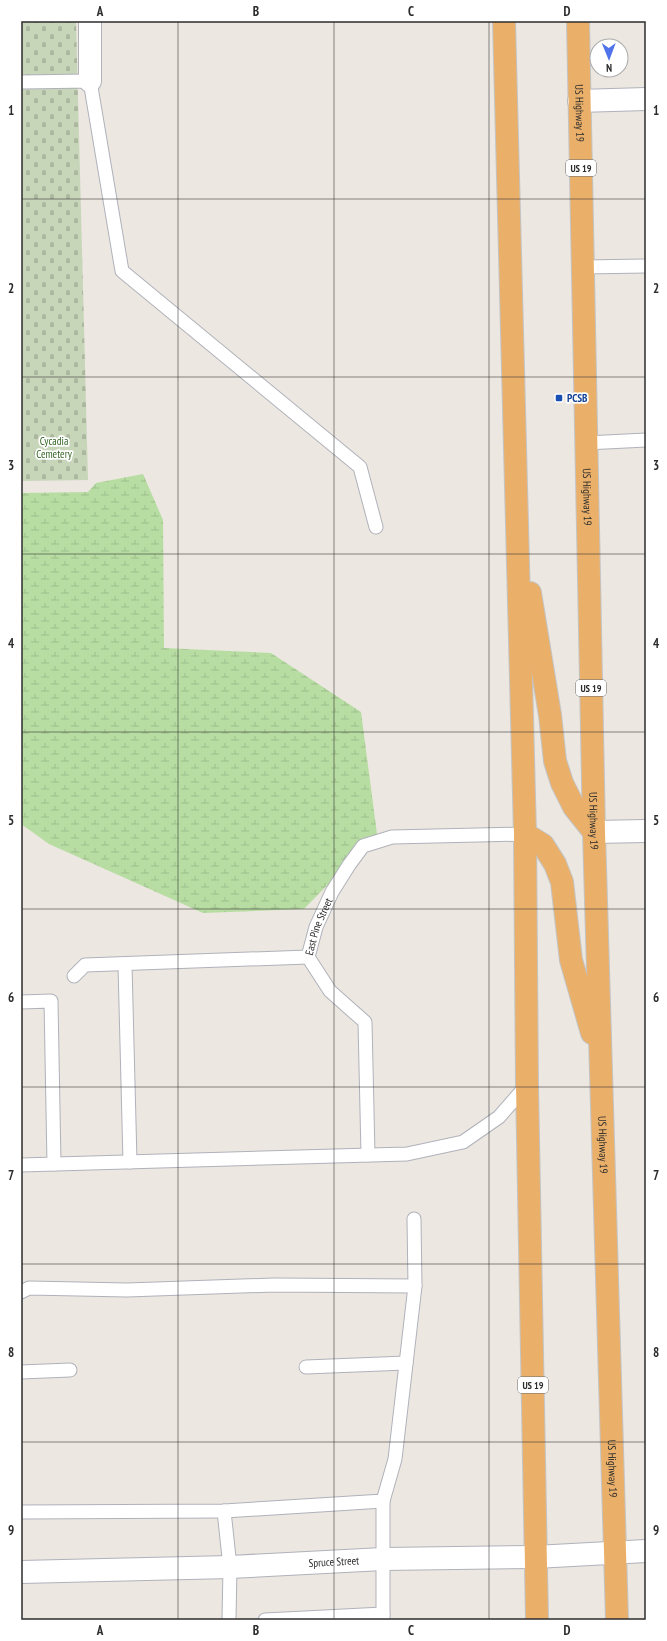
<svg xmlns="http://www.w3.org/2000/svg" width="667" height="1641" viewBox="0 0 667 1641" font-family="'PT Sans Narrow',sans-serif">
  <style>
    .wetland { fill: url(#wetland-marsh) }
    .cemetery { fill: url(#cemetery-stones) }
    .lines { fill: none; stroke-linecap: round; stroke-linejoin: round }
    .service-casing { stroke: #b0b2bb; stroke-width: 15 }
    .minor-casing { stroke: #b0b2bb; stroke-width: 24 }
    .tertiary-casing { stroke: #b0b2bb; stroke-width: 24 }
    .trunk-casing { stroke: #c4c4c4; stroke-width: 24 }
    .service { stroke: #fff; stroke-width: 13 }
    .minor { stroke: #fff; stroke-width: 22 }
    .tertiary { stroke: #fff; stroke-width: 22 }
    .trunk { stroke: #eab06a; stroke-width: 22 }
    .grid { fill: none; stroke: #2c2c2c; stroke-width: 1; stroke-opacity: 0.55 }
    .transit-dot { fill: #1a4fb4; stroke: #fff; stroke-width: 1.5 }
    .labels { text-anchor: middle; stroke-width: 3.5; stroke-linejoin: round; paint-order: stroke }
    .shield { fill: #fff; stroke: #6b6b6b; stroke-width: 1 }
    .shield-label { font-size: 10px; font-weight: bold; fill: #2c2c2c }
    .street-label { font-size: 11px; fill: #2c2c2c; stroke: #fff }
    .transit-label { font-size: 11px; font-weight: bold; fill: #164399; stroke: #fff; text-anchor: start }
    .park-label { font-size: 11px; fill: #326422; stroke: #fff }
    .neatline { fill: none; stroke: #2c2c2c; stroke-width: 1.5 }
    .grid-label { font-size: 13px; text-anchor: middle; font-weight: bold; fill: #2c2c2c }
  </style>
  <defs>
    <pattern id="wetland-marsh" width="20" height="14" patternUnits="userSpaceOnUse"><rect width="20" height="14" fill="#b8dda2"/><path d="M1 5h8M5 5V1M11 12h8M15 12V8" fill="none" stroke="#9ebe8c"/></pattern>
    <pattern id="cemetery-stones" width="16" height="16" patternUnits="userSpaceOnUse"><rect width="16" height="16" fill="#c7d5b9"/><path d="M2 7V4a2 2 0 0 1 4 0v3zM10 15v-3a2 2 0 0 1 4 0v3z" fill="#abb79f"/></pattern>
  </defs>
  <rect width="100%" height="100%" fill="#ece7e0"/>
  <path class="wetland" d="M 143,474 L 163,520 L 164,648 L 271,653 L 361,712 L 377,834 L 304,909 L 203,913 L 49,844 L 21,824 L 21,493 L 88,492 L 96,483 Z"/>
  <path class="cemetery" d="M 21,21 L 76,21 L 88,480 L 21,481 Z"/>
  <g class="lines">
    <g class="service-casing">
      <g id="service">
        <path d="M 21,82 L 90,81 L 122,271 L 360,467 L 376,527"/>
        <path d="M 583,267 L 646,266"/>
        <path d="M 586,443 L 646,440"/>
        <path d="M 308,957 L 330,991 L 365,1022 L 368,1155"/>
        <path d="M 125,965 L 130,1162"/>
        <path id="s1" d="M 74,976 L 85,965 L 308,957 L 316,927 L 332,892 L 349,865 L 363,846 L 392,837 L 525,834"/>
        <path d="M 21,1002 L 51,1001 L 54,1164"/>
        <path d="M 21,1165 L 407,1154 L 463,1142 L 499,1117 L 527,1085"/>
        <path d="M 21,1292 L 29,1288 L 127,1290 L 274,1285 L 415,1286"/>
        <path d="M 306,1367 L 406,1363"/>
        <path d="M 21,1372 L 70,1370"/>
        <path d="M 224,1511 L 230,1567 L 229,1620"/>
        <path d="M 21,1512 L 224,1511 L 383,1501 L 395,1459 L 415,1286 L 414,1219"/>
        <path d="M 265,1620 L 383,1614"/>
        <path d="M 383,1620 L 383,1501"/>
      </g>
    </g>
    <g class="minor-casing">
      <g id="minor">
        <path d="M 90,21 L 90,81"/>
        <path d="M 579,101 L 646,99"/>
        <path d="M 594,832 L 646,831"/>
        <path id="s2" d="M 21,1572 L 230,1567 L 383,1559 L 535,1557"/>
      </g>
    </g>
    <g class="tertiary-casing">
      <path id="tertiary" d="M 535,1557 L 646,1551"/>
    </g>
    <g class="trunk-casing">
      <g id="trunk">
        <path d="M 504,21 L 525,834 L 527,1085 L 537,1620"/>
        <path id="s3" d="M 578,21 L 594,832 L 617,1620"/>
        <path d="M 530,593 L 550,715 L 555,761 L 562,783 L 574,807 L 594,832"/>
        <path d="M 525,834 L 543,845 L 555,864 L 562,882 L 571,960 L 592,1033"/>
      </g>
    </g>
    <use href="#service" class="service"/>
    <use href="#minor" class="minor"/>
    <use href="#tertiary" class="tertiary"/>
    <use href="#trunk" class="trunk"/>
  </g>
  <path class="grid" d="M 178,21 L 178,1620M 334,21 L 334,1620M 489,21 L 489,1620M 21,199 L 646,199M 21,377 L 646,377M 21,554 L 646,554M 21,732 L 646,732M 21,909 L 646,909M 21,1087 L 646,1087M 21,1264 L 646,1264M 21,1442 L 646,1442"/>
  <rect class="transit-dot" x="555" y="394" width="8" height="8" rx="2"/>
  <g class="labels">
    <g class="shield">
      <rect x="566" y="160" width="30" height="16" rx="3"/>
      <rect x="576" y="680" width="30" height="16" rx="3"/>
      <rect x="518" y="1377" width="30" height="16" rx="3"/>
    </g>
    <g class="shield-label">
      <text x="581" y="172">US 19</text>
      <text x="591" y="692">US 19</text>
      <text x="533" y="1389">US 19</text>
    </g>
    <g class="street-label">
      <text dy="4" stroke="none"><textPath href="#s3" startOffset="92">US Highway 19</textPath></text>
      <text dy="4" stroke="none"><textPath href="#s3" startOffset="476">US Highway 19</textPath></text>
      <text dy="4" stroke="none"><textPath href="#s3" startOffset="800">US Highway 19</textPath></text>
      <text dy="4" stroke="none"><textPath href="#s1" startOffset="271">East Pine Street</textPath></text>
      <text dy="4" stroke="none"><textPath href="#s3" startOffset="1124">US Highway 19</textPath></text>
      <text dy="4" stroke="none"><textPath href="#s3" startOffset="1448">US Highway 19</textPath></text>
      <text dy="4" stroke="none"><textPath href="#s2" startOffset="313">Spruce Street</textPath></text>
    </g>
    <g class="transit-label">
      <text x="567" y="402">PCSB</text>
    </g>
    <g class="park-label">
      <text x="54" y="445">Cycadia<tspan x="54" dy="13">Cemetery</tspan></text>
    </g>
  </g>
  <rect width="667" height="1641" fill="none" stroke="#ffffff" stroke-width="44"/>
  <g transform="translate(609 58) rotate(179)"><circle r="19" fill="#ffffff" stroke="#ababab"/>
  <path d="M0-3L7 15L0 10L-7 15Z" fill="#5072ea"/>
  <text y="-6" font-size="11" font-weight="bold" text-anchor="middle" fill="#2c2c2c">N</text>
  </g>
  <rect x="22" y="22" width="623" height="1597" class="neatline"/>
  <g class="grid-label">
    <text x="100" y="16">A</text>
    <text x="256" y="16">B</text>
    <text x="411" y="16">C</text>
    <text x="567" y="16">D</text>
    <text x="11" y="115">1</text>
    <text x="656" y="115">1</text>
    <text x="11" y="293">2</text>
    <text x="656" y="293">2</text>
    <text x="11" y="470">3</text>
    <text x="656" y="470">3</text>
    <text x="11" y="648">4</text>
    <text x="656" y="648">4</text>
    <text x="11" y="825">5</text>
    <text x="656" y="825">5</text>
    <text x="11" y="1002">6</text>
    <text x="656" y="1002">6</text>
    <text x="11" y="1180">7</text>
    <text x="656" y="1180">7</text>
    <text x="11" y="1357">8</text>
    <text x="656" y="1357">8</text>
    <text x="11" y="1535">9</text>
    <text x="656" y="1535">9</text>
    <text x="100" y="1635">A</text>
    <text x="256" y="1635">B</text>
    <text x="411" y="1635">C</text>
    <text x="567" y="1635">D</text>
  </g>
</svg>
